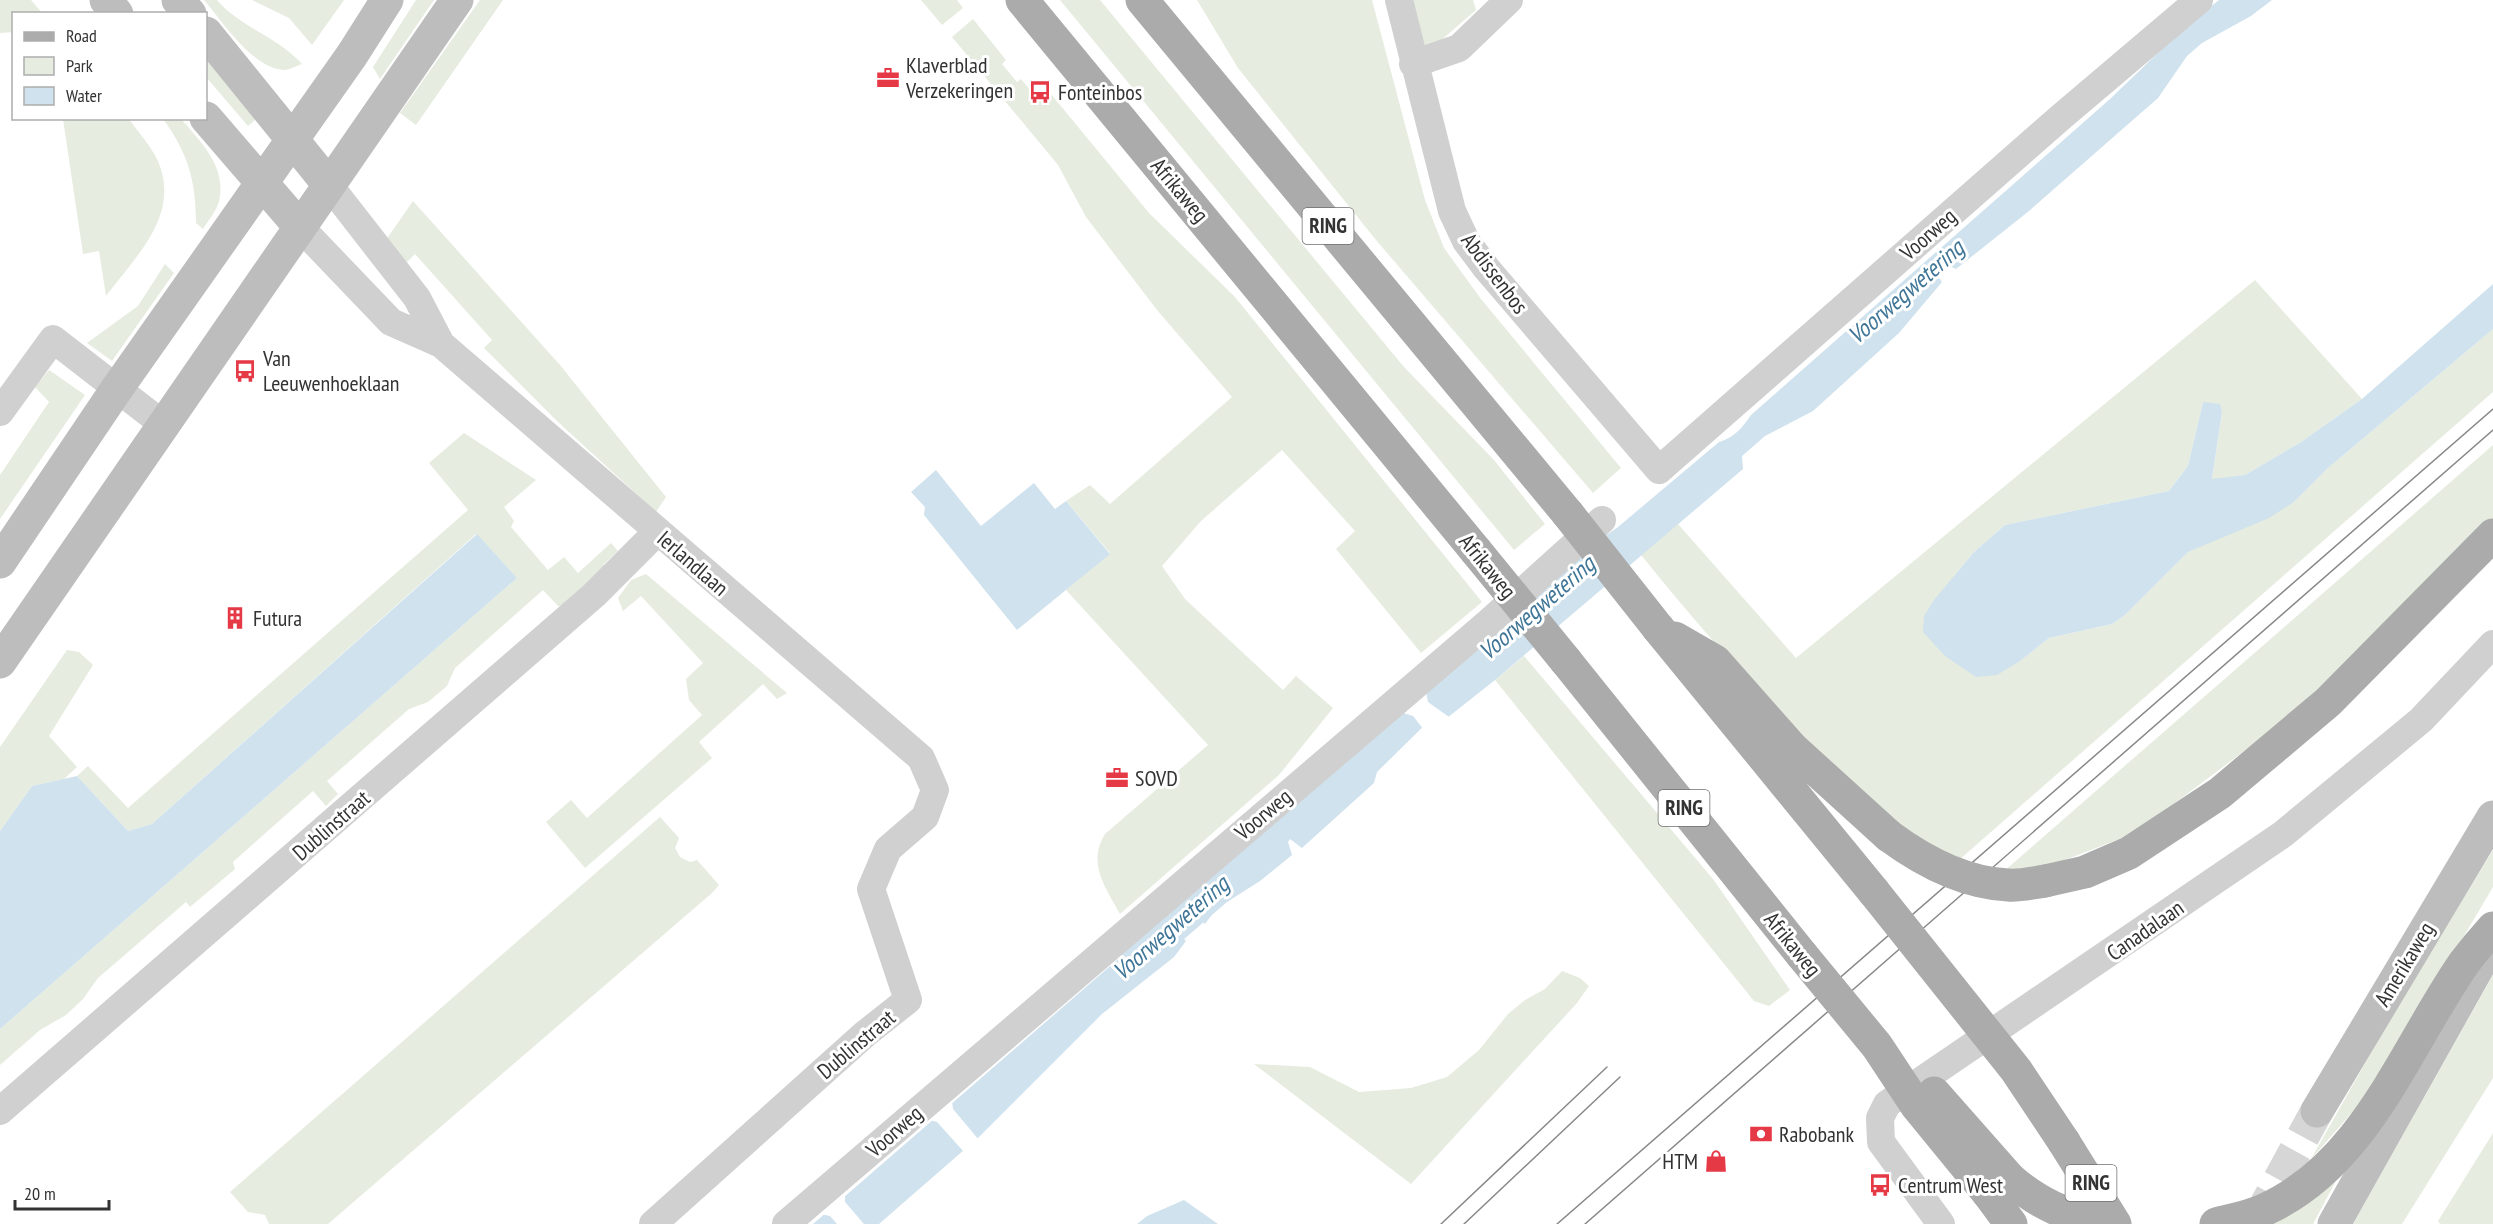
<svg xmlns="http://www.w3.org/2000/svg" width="2493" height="1224" viewBox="0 0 2493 1224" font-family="'PT Sans Narrow',sans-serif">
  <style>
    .green { fill: #e6ecdf }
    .water { fill: #cfe2ee }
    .pier { fill: #fff }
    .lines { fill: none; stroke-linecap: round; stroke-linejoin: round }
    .canal { stroke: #cfe2ee; stroke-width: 33 }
    .secondary-tunnel { stroke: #d6d6d6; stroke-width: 33; stroke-dasharray: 33 16; stroke-linecap: butt }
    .street { stroke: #d0d0d0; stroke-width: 28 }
    .secondary { stroke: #bdbdbd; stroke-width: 33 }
    .primary { stroke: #ababab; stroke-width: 33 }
    .tram { stroke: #888; stroke-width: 1.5 }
    .primary-bridge { stroke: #ababab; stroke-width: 33 }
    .labels { text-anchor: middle; stroke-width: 6; stroke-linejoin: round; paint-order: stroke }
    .shield { fill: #fff; stroke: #707070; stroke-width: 1.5 }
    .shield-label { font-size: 21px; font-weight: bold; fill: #333 }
    .poi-label { font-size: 22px; fill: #333; stroke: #fff; text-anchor: start }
    .street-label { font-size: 22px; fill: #333; stroke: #fff }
    .water-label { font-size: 24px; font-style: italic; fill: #3f7597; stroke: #fff }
  </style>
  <rect width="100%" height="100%" fill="#fff"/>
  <path class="green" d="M 0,0 L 31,0 L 42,13 L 14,14 L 13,32 L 0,33 Z
    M 204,0 L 217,0 C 241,28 277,36 302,64 C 296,66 289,70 284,70 C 253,69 223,22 204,0 Z
    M 252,0 L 344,0 L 312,45 L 289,18 Z
    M 416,0 L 434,0 L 380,79 L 373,67 Z
    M 480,0 L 503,0 L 416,125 L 400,113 Z
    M 921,0 L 957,0 L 963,8 L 942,25 Z
    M 1060,0 L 1100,0 L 1404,367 L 1494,460 L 1545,524 L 1514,550 Z
    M 1197,0 L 1372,0 L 1425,200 L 1444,248 L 1481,299 L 1621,468 L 1593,493 L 1376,240 L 1238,68 Z
    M 1410,0 L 1473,0 L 1476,10 L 1423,56 Z
    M 973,19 L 1006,60 L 1002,64 L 1017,82 L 1021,79 L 1036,97 L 1046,88 L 1149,213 L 1235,297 L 1482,602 L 1421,653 L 1336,549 L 1355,531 L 1282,450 L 1201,521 L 1162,566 L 1185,599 L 1283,690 L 1296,676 L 1333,708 L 1279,775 L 1120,914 C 1105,887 1087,863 1105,834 L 1208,745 L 1066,590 L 1110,553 L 1066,501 L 1090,485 L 1110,504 L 1232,397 L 1157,310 L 1086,217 L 1058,165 L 952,37 Z
    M 206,58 L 256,119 L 248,126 L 206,77 Z
    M 63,119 L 129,119 C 138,132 151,146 158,161 C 181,215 136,256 106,296 L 99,251 L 83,254 Z
    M 163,119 L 181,119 C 201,142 227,167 219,201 C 217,210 208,221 203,229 L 196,223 C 196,181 188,153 163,119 Z
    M 413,201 L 560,365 L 666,497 L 656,512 L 557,421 L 484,348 L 492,340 L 415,254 L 406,263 L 386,240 Z
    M 165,264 L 174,273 L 112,361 L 87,343 L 138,306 Z
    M 2255,280 L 2362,399 L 2301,442 L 2245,475 L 2212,480 L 2222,412 L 2203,402 L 2188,466 L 2169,491 L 2005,525 L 1974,552 L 1954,576 L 2020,661 L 2049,638 L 2112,624 L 2125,615 L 2188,552 L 2294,502 L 2328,468 L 2493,329 L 2493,392 L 1959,860 C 1895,832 1847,783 1798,734 C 1743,676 1691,617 1641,555 L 1678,524 L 1796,658 Z
    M 49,370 L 85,395 L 0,519 L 0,475 L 49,402 L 35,387 Z
    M 464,433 L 536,480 L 504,507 L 514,521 L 511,527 L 548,570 L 564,557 L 578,573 L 611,543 L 618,551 L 604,564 L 603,580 L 572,606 L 558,606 L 543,590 L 455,668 L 447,686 L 428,702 L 409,709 L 327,781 L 338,794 L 326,806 L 313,791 L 233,862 L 235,869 L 190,907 L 186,902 L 98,978 L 83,999 L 66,1015 L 40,1030 L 0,1065 L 0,1029 L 517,578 L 476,534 L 152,824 L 128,831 L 77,776 L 88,766 L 128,808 L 468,510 L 429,463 Z
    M 2493,445 L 2493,522 L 2292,715 L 2135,833 L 2049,866 L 2003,872 Z
    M 646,574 L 787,693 L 777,699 L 763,684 L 699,742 L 712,758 L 585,868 L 546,822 L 571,800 L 587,818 L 702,715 L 689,700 L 686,679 L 703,663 L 641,596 L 623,611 L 618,598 L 631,580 Z
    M 67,650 L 79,652 L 93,665 L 49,736 L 77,767 L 64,779 L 32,786 L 0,831 L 0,747 Z
    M 1524,656 L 1713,879 L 1790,990 L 1769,1006 L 1754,1001 L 1495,680 Z
    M 660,817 L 679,838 L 675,848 L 680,857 L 690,862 L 697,860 L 719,885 L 712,893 L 328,1224 L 269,1224 L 265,1215 L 248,1212 L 230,1192 Z
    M 2493,850 L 2493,887 L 2373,1089 L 2311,1159 L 2398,1005 Z
    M 1562,971 L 1580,978 L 1589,986 L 1577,1003 L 1411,1184 L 1254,1064 L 1310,1067 L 1359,1092 L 1411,1088 L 1447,1077 L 1479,1050 L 1508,1014 L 1525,1000 L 1545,989 Z
    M 2493,975 L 2493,1078 L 2402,1224 L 2353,1224 Z
    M 2493,1133 L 2493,1224 L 2440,1224 L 2438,1221 Z
    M 2337,1179 L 2313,1224 L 2271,1224 L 2296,1212 Z"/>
  <path class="water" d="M 2219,0 L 2272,0 L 2251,16 L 2202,43 L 2187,56 L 2158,98 L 2029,211 L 1956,269 L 1950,266 L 1939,278 L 1942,282 L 1899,333 L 1813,411 L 1765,436 L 1742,456 L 1743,469 L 1495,680 L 1447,718 L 1438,712 L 1377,772 L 1374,783 L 1302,848 L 1290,839 L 1288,842 L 1292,855 L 1260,881 L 1216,909 L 1205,924 L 1187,906 L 1185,899 L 1574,558 L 1618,527 L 1719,442 C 1735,437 1742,428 1751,415 L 2110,99 L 2183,29 Z
    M 2493,284 L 2493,329 L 2328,468 L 2294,502 L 2269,518 L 2188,552 L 2125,615 L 2112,624 L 2049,638 L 2020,661 L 1997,675 L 1976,677 L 1945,656 L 1923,632 L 1924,616 L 1934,600 L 1974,552 L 2005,525 L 2169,491 L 2188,466 L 2203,402 L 2220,404 L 2222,412 L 2212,479 L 2245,475 L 2301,442 L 2362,399 Z
    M 936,470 L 981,526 L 1034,483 L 1055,509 L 1066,501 L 1110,554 L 1017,630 L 924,515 L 925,507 L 911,492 Z
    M 477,534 L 517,578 L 0,1029 L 0,831 L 32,786 L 77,776 L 128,831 L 152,824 Z
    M 1162,921 L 1168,923 L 1186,941 L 1174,957 L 1102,1014 L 980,1136 L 879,1224 L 813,1224 Z
    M 1184,1200 L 1218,1224 L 1137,1224 L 1147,1216 Z"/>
  <path class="pier" d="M 1425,687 L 1428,702 L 1449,717 L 1445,720 L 1438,715 L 1424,730 L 1413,716 L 1397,711 Z
    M 952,1101 L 953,1109 L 979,1140 L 964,1152 L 937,1122 L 929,1120 Z
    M 845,1193 L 845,1202 L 864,1224 L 837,1224 L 830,1216 L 820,1214 Z"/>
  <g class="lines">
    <path class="canal" d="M 1138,957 L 1226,881"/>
    <path class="secondary-tunnel" d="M 2256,1223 L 2317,1111"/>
    <path class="street" d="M 1399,0 L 1452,211 L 1466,241 L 1487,269 L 1659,470 L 2061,117 L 2199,0
      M 1413,64 L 1459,48 L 1509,0
      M 329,185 L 417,298 L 441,344
      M 300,227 L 391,322 L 441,344 L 921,758 L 935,790 L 925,817 L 888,849 L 871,889 L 908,1000 L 865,1034 L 653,1224
      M 0,412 L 53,339 L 164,425
      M 0,1111 L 594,595 L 657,532
      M 786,1224 L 1488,623 L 1602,520
      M 1941,1224 L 1881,1142 L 1880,1118 L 1887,1104 L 2283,834 L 2421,720 L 2493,644"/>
    <path class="secondary" d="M 106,0 L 117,14
      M 178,0 L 190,14
      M 206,33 L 329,185
      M 206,118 L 300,227
      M 0,562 L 116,390 L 352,55 L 387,0
      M 0,662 L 457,0
      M 2317,1111 L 2493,817
      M 2334,1224 L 2481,962"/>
    <path class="primary" d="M 1022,0 L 1476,551
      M 1142,0 L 1568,514
      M 1658,628 L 1874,892
      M 1675,638 L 1715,661 L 1792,748 L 1889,836
      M 1566,661 L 1802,955
      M 2045,881 L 2085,872 L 2129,853 L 2220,793 L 2328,702 L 2493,535
      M 2064,1142 L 2115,1224
      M 2009,1178 C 2038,1204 2067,1216 2106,1224
      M 1988,1193 L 2011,1224
      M 2216,1224 C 2231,1220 2249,1217 2264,1210 C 2365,1165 2405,1048 2464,963 C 2473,951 2483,939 2493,928"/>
    <path class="tram" d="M 1441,1224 L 1607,1067
      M 1464,1224 L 1620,1077
      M 1557,1224 L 2493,409
      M 1585,1224 L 2493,430"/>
    <path class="primary-bridge" d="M 1568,514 L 1658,628
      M 1476,551 L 1566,661
      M 1889,836 C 1923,861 1964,883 2008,885 C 2019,886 2033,883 2045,881
      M 1874,892 L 2016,1070 L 2064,1142
      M 1802,955 L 1877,1046 L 1916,1105 L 1988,1193
      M 1934,1093 L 2009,1178"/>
  </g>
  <defs>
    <g id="office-bare" transform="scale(1.8)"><path d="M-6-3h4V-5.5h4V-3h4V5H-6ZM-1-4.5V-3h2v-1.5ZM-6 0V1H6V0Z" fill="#e63946" stroke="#fff" stroke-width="2.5" paint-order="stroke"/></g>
    <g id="bus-bare" transform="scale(1.8)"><path d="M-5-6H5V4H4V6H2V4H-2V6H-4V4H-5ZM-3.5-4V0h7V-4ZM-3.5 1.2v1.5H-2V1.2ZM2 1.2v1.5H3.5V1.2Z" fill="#e63946" stroke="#fff" stroke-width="2.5" paint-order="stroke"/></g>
    <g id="building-bare" transform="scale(1.8)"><path d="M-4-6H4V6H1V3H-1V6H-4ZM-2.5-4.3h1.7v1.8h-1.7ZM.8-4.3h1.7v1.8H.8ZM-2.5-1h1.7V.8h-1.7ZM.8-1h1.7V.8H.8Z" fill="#e63946" stroke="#fff" stroke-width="2.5" paint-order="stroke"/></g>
    <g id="bank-bare" transform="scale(1.8)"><path d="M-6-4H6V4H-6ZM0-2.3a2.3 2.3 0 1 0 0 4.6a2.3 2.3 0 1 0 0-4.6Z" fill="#e63946" stroke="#fff" stroke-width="2.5" paint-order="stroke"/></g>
    <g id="shop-bare" transform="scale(1.8)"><path d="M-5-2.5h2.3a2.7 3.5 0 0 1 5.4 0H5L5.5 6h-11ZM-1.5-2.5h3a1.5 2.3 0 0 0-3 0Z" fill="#e63946" stroke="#fff" stroke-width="2.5" paint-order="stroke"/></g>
  </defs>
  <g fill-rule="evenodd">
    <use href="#office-bare" x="888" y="78"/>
    <use href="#bus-bare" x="1040" y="92"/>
    <use href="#bus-bare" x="245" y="371"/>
    <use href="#building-bare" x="235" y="618"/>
    <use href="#office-bare" x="1117" y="778"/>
    <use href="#bank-bare" x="1761" y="1134"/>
    <use href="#shop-bare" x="1716" y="1161"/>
    <use href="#bus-bare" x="1880" y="1185"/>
  </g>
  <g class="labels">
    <g class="shield">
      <rect x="1302.5" y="208" width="51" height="36" rx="4.5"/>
      <rect x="1658.5" y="790" width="51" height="36" rx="4.5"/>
      <rect x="2065.5" y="1165" width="51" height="36" rx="4.5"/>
    </g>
    <g class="shield-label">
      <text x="1328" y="233">RING</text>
      <text x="1684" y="815">RING</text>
      <text x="2091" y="1190">RING</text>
    </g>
    <g class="poi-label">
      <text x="906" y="73">Klaverblad<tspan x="906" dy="25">Verzekeringen</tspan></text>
      <text x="1058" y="100">Fonteinbos</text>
      <text x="263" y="366">Van<tspan x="263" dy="25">Leeuwenhoeklaan</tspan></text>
      <text x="253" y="626">Futura</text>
      <text x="1135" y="786">SOVD</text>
      <text x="1779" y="1142">Rabobank</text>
      <text x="1698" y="1169" text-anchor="end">HTM</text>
      <text x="1898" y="1193">Centrum West</text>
    </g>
    <g class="street-label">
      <text transform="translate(1180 190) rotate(50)" y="8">Afrikaweg</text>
      <text transform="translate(1928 234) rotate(-41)" y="8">Voorweg</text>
      <text transform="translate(1495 273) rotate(53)" y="8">Abdissenbos</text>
      <text transform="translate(693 563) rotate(41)" y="8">Ierlandlaan</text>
      <text transform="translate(1488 566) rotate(51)" y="8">Afrikaweg</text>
      <text transform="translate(1263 814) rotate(-40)" y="8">Voorweg</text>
      <text transform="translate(331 825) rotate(-41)" y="8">Dublinstraat</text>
      <text transform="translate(2145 930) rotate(-35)" y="8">Canadalaan</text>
      <text transform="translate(1793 944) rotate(51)" y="8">Afrikaweg</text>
      <text transform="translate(2404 964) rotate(-59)" y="8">Amerikaweg</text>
      <text transform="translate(856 1044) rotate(-40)" y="8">Dublinstraat</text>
      <text transform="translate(894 1131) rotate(-41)" y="8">Voorweg</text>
    </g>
    <g class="water-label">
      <text transform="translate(1906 292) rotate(-41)" y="8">Voorwegwetering</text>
      <text transform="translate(1537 608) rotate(-41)" y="8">Voorwegwetering</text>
      <text transform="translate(1171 928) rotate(-41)" y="8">Voorwegwetering</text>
    </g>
  </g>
  <rect x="12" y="12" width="195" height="108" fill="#ffffff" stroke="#adadad" stroke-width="1.5"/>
  <rect x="24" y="32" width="30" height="9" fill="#ababab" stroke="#adadad" stroke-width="1.5"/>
  <text x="66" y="42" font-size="18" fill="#333333">Road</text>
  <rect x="24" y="57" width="30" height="18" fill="#e6ecdf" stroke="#adadad" stroke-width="1.5"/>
  <text x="66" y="72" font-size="18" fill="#333333">Park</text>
  <rect x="24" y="87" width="30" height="18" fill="#cfe2ee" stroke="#adadad" stroke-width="1.5"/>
  <text x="66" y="102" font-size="18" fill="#333333">Water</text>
  <path d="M15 1200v9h94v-9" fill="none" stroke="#333333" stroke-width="3"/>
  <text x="24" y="1200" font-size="18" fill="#333333" stroke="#ffffff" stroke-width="4.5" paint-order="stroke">20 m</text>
</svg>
